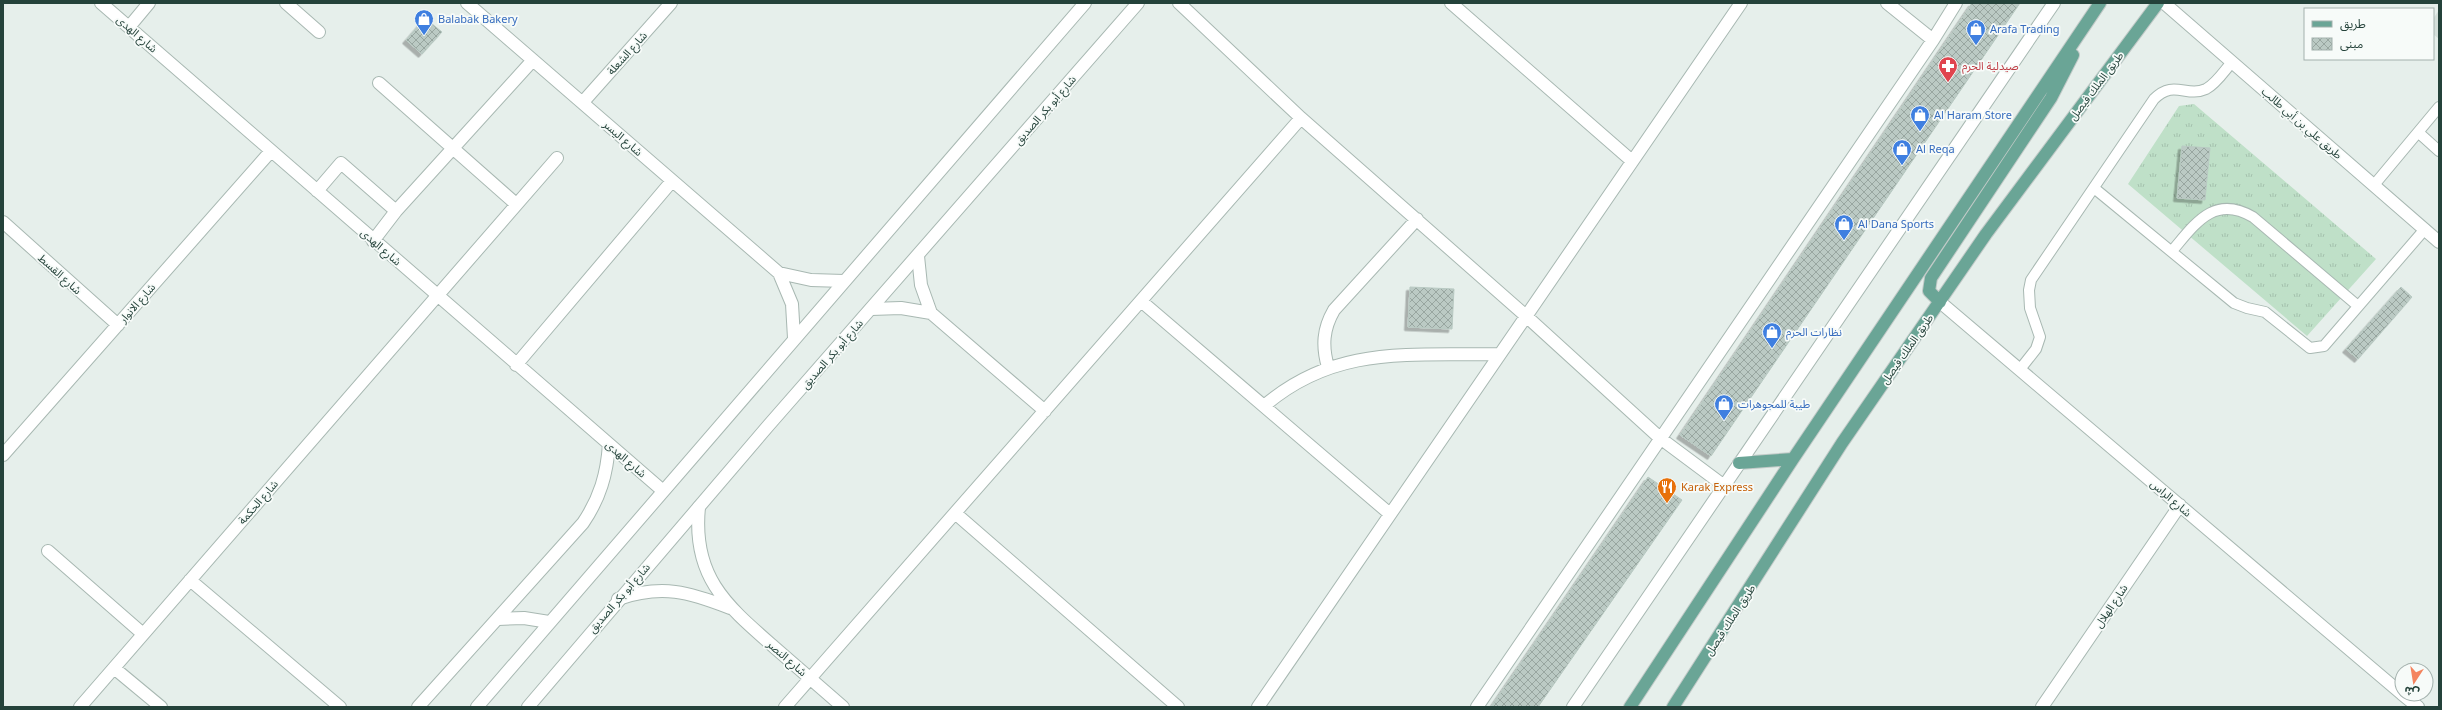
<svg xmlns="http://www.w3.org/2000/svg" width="2442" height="710" viewBox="0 0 2442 710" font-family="'Noto Sans','Noto Sans Arabic',sans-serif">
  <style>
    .built { fill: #d4dfda }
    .grass { fill: url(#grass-tufts); fill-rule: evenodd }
    .building { fill: url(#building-cross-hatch); stroke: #b8c9c2; filter: url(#shadow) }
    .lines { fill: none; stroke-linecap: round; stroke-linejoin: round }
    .service-casing { stroke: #a8b8b2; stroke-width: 12 }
    .minor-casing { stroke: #a8b8b2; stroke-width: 14 }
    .tertiary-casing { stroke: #a8b8b2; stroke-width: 14 }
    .primary-casing { stroke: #c2cac8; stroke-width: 14 }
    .service { stroke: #fff; stroke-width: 10 }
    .minor { stroke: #fff; stroke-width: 12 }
    .tertiary { stroke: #fff; stroke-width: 12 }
    .primary { stroke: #6aa596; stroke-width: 12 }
    .labels { text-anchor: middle; stroke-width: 3.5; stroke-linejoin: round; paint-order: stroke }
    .shop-label { font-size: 11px; fill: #366cbe; stroke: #f7fbf9; text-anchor: start }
    .street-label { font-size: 11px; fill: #24423a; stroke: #f7fbf9 }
    .health-label { font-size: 11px; fill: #be3a42; stroke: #f7fbf9; text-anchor: start }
    .food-label { font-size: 11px; fill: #c56008; stroke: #f7fbf9; text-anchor: start }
  </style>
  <defs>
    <pattern id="grass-tufts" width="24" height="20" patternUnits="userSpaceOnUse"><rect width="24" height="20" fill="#bfe0c8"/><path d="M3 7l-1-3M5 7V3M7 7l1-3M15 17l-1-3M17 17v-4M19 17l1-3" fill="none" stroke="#a4c1ad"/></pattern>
    <pattern id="building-cross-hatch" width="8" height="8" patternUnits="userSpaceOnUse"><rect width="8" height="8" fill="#bbcac4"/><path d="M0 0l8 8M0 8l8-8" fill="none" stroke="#98a6a0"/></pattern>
    <filter id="shadow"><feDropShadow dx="-3.5" dy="3.5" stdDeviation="0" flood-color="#0004"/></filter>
  </defs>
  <rect width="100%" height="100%" fill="#e6efeb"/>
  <path class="built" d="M 2439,10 L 2439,39 L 2433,34 L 2433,19 Z"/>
  <path class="grass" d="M 2194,104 L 2376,259 L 2307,336 L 2128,184 L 2179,106 ZM 2182,146 L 2210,149 L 2205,200 L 2177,198 Z"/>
  <path class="building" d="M 1972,3 L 2020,3 L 1711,456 L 1680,435 Z
    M 425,18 L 442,32 L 422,54 L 406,40 Z
    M 2182,146 L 2210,148 L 2205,200 L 2177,198 Z
    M 1410,287 L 1454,289 L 1452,329 L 1408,327 Z
    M 2401,287 L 2412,297 L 2358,359 L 2346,349 Z
    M 1648,477 L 1682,500 L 1538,707 L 1491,707 Z"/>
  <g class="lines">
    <g class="service-casing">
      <path id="service" d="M 2419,133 L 2439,151
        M 2374,185 L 2439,107
        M 2094,188 L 2234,303 L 2247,308 L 2265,312 L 2310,348 L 2324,346 L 2425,229
        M 2172,251 C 2195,224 2214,194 2253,217 L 2358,306
        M 2021,368 L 2036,349 L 2040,337 L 2030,308 L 2029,290 L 2031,280 L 2154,99 C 2174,79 2186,98 2206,89 C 2216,84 2225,70 2232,62"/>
    </g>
    <g class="minor-casing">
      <path id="minor" d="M 101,3 L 662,490
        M 286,3 L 319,32
        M 467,3 L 779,273 L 792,304 L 794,338
        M 1179,3 L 1301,118 L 1526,316 L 1660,438 L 1723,485
        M 1451,3 L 1632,161
        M 1887,3 L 1933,40
        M 2164,3 L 2439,242
        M 129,27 L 149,3
        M 379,83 L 516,204
        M 583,102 L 671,3
        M 317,191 L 341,163 L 396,211
        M 3,222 L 118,325
        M 373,241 L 396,211 L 533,60
        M 918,256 L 921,285 L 931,313 L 1045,411
        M 779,273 L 811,280 L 844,281
        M 1141,301 L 1390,514
        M 1940,302 L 2402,694
        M 871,309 L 901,308 L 931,313
        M 516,365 L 672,181
        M 1328,367 C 1322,346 1323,329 1334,310 L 1417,219
        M 1264,406 C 1336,344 1411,356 1499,354
        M 3,455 L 271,151
        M 699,507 C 692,577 726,605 774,647 C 797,667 820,687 843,707
        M 955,513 L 1178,707
        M 48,551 L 143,634
        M 190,580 L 340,707
        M 618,599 C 662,584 689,592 730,608
        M 114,668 L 161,707
        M 2402,694 L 2418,707
        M 80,707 L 557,158
        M 418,707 L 583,523 C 600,498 607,474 609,444
        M 785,707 L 1301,118
        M 1258,707 L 1741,3
        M 1477,707 L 1933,40 L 1956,3
        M 1573,707 L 2054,3
        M 2042,707 L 2180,505"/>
    </g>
    <g class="tertiary-casing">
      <path id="tertiary" d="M 498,619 L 524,618 L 549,622
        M 477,707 L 1085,3
        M 528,707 L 768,426 L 1138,3"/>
    </g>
    <g class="primary-casing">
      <path id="primary" d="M 1940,302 L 1929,291 L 1931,278 L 2051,98 L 2073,55
        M 1739,463 L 1793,459
        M 1630,707 L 1793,459 L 2100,3
        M 1673,707 L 1842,443 L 1986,234 L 2158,3"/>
    </g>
    <use href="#service" class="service"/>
    <use href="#minor" class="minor"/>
    <use href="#tertiary" class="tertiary"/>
    <use href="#primary" class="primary"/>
  </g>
  <defs>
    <g id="shop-pin" transform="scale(1)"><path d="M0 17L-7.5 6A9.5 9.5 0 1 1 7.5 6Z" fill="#3f7fe0" stroke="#f7fbf9"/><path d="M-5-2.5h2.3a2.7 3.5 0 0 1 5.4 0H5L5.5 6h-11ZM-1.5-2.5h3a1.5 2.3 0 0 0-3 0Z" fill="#fff"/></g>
    <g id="pharmacy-pin" transform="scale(1)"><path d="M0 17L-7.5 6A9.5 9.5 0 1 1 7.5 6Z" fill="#e0444e" stroke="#f7fbf9"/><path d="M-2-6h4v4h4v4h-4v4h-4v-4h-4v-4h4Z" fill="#fff"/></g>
    <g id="restaurant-pin" transform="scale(1)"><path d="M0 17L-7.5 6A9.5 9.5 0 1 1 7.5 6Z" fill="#e8710a" stroke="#f7fbf9"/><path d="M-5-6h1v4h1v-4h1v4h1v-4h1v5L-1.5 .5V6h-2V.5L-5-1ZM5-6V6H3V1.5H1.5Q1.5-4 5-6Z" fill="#fff"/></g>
  </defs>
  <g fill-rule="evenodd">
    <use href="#shop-pin" x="424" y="19"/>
    <use href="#shop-pin" x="1976" y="29"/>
    <use href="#pharmacy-pin" x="1948" y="66"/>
    <use href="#shop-pin" x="1920" y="115"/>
    <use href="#shop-pin" x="1902" y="149"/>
    <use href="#shop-pin" x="1844" y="224"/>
    <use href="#shop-pin" x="1772" y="332"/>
    <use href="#shop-pin" x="1724" y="404"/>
    <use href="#restaurant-pin" x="1667" y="487"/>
  </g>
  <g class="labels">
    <g class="shop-label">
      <text x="438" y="23">Balabak Bakery</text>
      <text x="1990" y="33">Arafa Trading</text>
      <text x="1934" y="119">Al Haram Store</text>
      <text x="1916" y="153">Al Reqa</text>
      <text x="1858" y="228">Al Dana Sports</text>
      <text x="1786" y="336">نظارات الحرم</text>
      <text x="1738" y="408">طيبة للمجوهرات</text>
    </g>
    <g class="street-label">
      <text transform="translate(137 34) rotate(41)" y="4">شارع الهدى</text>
      <text transform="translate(627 53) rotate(-48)" y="4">شارع الشعلة</text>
      <text transform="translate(2096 86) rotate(-53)" y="4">طريق الملك فيصل</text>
      <text transform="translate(1045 110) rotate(-49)" y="4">شارع أبو بكر الصديق</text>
      <text transform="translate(2302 123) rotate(41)" y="4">طريق علي بن أبي طالب</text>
      <text transform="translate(623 138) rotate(41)" y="4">شارع اليسر</text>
      <text transform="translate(381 247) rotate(41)" y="4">شارع الهدى</text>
      <text transform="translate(60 274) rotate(42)" y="4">شارع القسط</text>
      <text transform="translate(137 303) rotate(-49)" y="4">شارع الانوار</text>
      <text transform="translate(1907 349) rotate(-55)" y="4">طريق الملك فيصل</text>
      <text transform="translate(832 354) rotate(-49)" y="4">شارع أبو بكر الصديق</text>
      <text transform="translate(626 459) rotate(41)" y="4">شارع الهدى</text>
      <text transform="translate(2171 498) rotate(41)" y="4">شارع الراس</text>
      <text transform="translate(258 502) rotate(-49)" y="4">شارع الحكمة</text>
      <text transform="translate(619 598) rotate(-49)" y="4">شارع أبو بكر الصديق</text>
      <text transform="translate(2111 606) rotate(-56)" y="4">شارع الهلال</text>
      <text transform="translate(1730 620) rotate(-57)" y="4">طريق الملك فيصل</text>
      <text transform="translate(787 658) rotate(41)" y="4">شارع النصر</text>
    </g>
    <g class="health-label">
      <text x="1962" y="70">صيدلية الحرم</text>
    </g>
    <g class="food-label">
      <text x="1681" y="491">Karak Express</text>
    </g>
  </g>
  <rect width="2442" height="710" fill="none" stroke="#24423a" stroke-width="8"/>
  <rect x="2304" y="8" width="130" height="52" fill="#f7fbf9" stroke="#a3b1ad"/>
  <rect x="2312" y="21" width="20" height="6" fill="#6aa596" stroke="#a3b1ad"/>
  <text x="2340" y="28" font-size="12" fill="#24423a">طريق</text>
  <rect x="2312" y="38" width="20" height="12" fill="url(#building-cross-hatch)" stroke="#a3b1ad"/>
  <text x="2340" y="48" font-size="12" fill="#24423a">مبنى</text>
  <g transform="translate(2414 682) rotate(192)"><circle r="19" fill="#f7fbf9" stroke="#a3b1ad"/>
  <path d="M0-3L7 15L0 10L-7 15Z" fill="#f4845f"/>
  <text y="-6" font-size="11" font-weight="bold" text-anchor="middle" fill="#24423a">ش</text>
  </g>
</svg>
